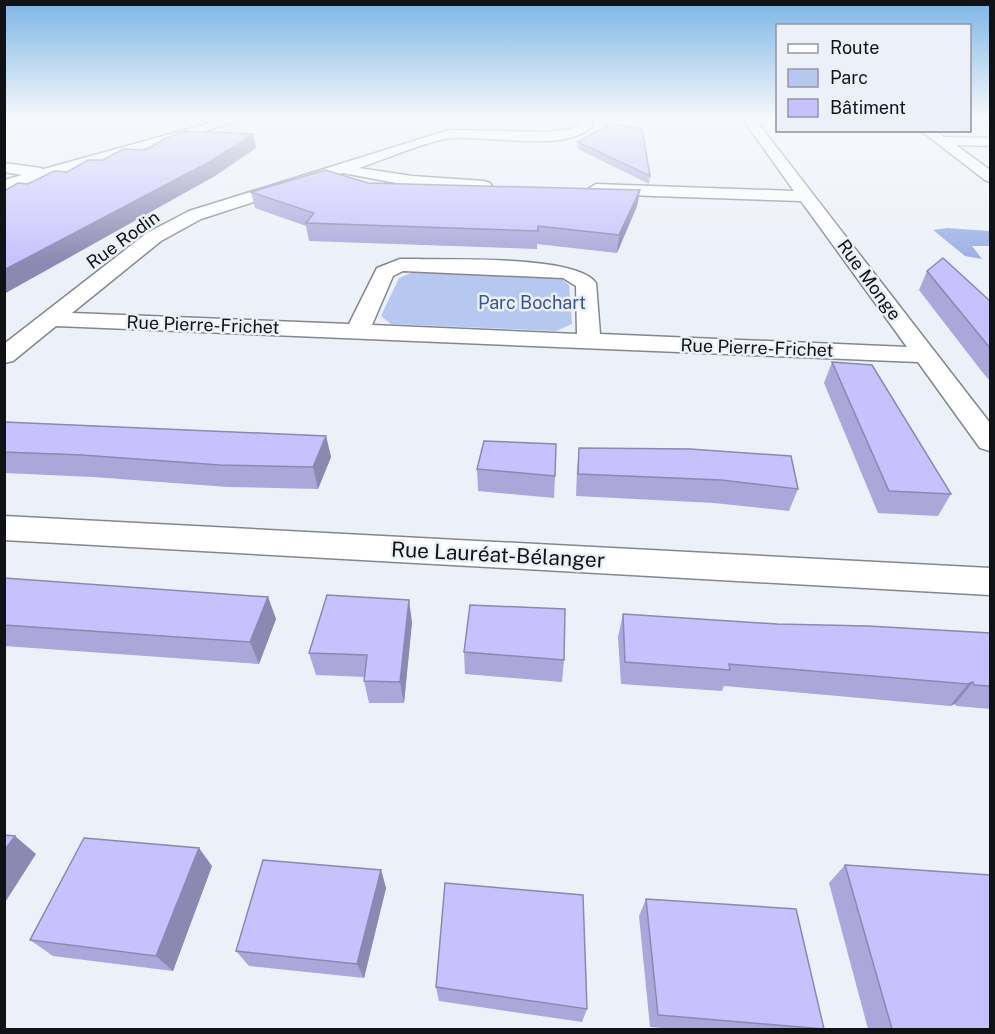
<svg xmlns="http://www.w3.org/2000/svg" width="995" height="1034" viewBox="0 0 995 1034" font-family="'Public Sans',sans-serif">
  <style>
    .green { fill: #b7c8f0 }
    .forest { fill: #97aee5 }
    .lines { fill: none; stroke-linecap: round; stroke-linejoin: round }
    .minor-casing { stroke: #83878e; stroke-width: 3 }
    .secondary-casing { stroke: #83878e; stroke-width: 3 }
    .minor { fill: #fff; fill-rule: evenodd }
    .secondary { fill: #fff; fill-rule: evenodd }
    .wall { fill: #aba7da }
    .shaded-wall { fill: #8b88b2 }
    .building { fill: #c7c2fe; stroke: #8b88b2; stroke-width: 1.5 }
    .labels { text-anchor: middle; stroke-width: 5; stroke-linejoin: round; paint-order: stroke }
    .far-street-label { font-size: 18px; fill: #111215; stroke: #ecf0f8 }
    .far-park-label { font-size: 18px; fill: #3a5295; stroke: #ecf0f8 }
    .street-label { font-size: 21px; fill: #111215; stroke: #ecf0f8 }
  </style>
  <rect width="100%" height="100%" fill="#ecf0f8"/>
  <path class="green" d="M 413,272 L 559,277 L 569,285 L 572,324 L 556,331 L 391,324 L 381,316 L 399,278 Z"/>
  <path class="forest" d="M 947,228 L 990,231 L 990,246 L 972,246 L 982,259 L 965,256 L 933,230 Z"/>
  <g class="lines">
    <g class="minor-casing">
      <path id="minor" d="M 197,118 L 218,118 L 225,122 L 219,126 Z
        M 579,118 L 591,118 L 592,126 C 569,153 486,135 452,138 C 429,140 383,160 359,168 L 412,176 L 484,181 L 490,183 L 492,186 L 490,189 L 412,186 L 343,173 L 201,219 L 161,241 L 72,313 L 349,324 L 377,268 L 400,259 L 414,259 C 450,260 577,255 596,283 L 600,334 L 907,347 L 801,201 L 596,194 L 588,189 L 596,184 L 794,191 L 742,118 L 754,118 L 990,423 L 990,451 L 980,448 L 918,362 L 56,326 L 13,361 L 4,363 L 4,344 L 147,233 L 189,211 L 449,130 L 548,132 L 571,129 L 579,124 ZM 403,271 L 563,278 L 576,286 L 577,334 L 372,325 L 393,276 Z
        M 920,130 L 935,130 L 944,137 L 990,138 L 990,146 L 956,145 L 990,170 L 990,182 L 985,180 Z
        M 4,163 L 41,168 L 49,173 L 41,178 L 4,172 Z
        M 4,516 L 990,568 L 990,595 L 4,540 Z"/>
    </g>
    <g class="secondary-casing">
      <path id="secondary" d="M 228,118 L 247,118 L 4,190 L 4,180 Z"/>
    </g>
    <use href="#minor" class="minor"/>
    <use href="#secondary" class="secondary"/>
  </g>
  <path class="wall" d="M 578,142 L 650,176 L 649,184 L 578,149 Z
    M 368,183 L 640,190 L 637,206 L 617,253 L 537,244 L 537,249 L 309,241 L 306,226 L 255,208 L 251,192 Z
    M 927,271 L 990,301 L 990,381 L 983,373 L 919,290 Z
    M 832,362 L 951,494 L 938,516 L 878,513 L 824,383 Z
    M 4,422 L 326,436 L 331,457 L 318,489 L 228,487 L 93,477 L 4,473 Z
    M 579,448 L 798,489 L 789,511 L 714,503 L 576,496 L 577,470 Z
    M 477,469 L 555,476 L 554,498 L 478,491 Z
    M 4,578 L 268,597 L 276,619 L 259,664 L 4,646 Z
    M 623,614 L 777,624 L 990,633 L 990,709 L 956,706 L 955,704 L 950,706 L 724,686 L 722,691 L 621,684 L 618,637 Z
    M 412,622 L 404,703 L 369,703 L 364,681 L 365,677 L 316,675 L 309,653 Z
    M 464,652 L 564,660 L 562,682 L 465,674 Z
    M 845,865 L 990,1029 L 868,1029 L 829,883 Z
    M 212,866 L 173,971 L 53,956 L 30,940 Z
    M 381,870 L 386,888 L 364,978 L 249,966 L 236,951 Z
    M 646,899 L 824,1029 L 673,1029 L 650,1027 L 639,916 Z
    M 436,987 L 587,1009 L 582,1022 L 439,1001 Z"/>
  <path class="shaded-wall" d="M 253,134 L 256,148 L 215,176 L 4,294 L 4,270 Z
    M 640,190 L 637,206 L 617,253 L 619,235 Z
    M 326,436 L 331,457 L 318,489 L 313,467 Z
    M 268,597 L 276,619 L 259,664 L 250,642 Z
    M 409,600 L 412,622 L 404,703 L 400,682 Z
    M 973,682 L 955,704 L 950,706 L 968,684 Z
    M 15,836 L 36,854 L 4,904 L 4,851 Z
    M 199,848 L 212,866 L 173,971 L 156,956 Z
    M 381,870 L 386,888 L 364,978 L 357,964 Z"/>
  <path class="building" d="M 610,124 L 642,129 L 650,176 L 578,142 Z
    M 184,131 L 253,134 L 211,161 L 4,270 L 4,191 L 18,183 L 28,184 L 54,171 L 67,172 L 88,160 L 103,160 L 123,149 L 146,150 L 164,139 Z
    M 325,170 L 368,183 L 640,190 L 619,235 L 538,226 L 538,231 L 306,223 L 314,213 L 251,192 Z
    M 943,258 L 990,301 L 990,348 L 927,271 Z
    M 832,362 L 872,365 L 951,494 L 889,491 Z
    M 4,422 L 326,436 L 313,467 L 220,465 L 82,455 L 4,452 Z
    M 484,441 L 556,444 L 555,476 L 477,469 Z
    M 579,448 L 690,449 L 791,456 L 798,489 L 721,480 L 578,474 Z
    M 4,578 L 268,597 L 250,642 L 4,625 Z
    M 327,595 L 409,600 L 400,682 L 364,681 L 367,655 L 309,653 Z
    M 470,605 L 565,609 L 564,660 L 464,652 Z
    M 623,614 L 777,624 L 868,626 L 990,633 L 990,686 L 974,685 L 973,682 L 968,684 L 729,664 L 730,670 L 625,662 Z
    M 4,835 L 15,836 L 4,851 Z
    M 84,838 L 199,848 L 156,956 L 30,940 Z
    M 263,860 L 381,870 L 357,964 L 236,951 Z
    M 845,865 L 990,875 L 990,1029 L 892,1029 Z
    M 445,883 L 583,895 L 587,1009 L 436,987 Z
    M 646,899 L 796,909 L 824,1029 L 658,1015 Z"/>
  <linearGradient id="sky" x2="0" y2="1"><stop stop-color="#7cb5e4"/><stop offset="0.45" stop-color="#f6f8fc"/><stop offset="1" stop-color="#f6f8fc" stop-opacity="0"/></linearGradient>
  <rect width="995" height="263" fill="url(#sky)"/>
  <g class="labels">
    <g class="far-street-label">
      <text transform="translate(123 240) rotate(-36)" y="6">Rue Rodin</text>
      <text transform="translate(869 280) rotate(54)" y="6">Rue Monge</text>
      <text transform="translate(203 325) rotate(2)" y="6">Rue Pierre-Frichet</text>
      <text transform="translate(757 348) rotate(2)" y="6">Rue Pierre-Frichet</text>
    </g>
    <g class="far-park-label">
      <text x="532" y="309">Parc Bochart</text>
    </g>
    <g class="street-label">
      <text transform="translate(498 555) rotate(3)" y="7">Rue Lauréat-Bélanger</text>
    </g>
  </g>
  <rect width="995" height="1034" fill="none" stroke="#111215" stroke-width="12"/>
  <rect x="776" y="24" width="195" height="108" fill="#ecf0f8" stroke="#94979d" stroke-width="1.5"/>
  <rect x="788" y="44" width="30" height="9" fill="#ffffff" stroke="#94979d" stroke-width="1.5"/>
  <text x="830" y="54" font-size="18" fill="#111215">Route</text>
  <rect x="788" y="69" width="30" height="18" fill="#b7c8f0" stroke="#94979d" stroke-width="1.5"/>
  <text x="830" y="84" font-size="18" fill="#111215">Parc</text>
  <rect x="788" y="99" width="30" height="18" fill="#c7c2fe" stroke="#94979d" stroke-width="1.5"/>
  <text x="830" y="114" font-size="18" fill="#111215">Bâtiment</text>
</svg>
